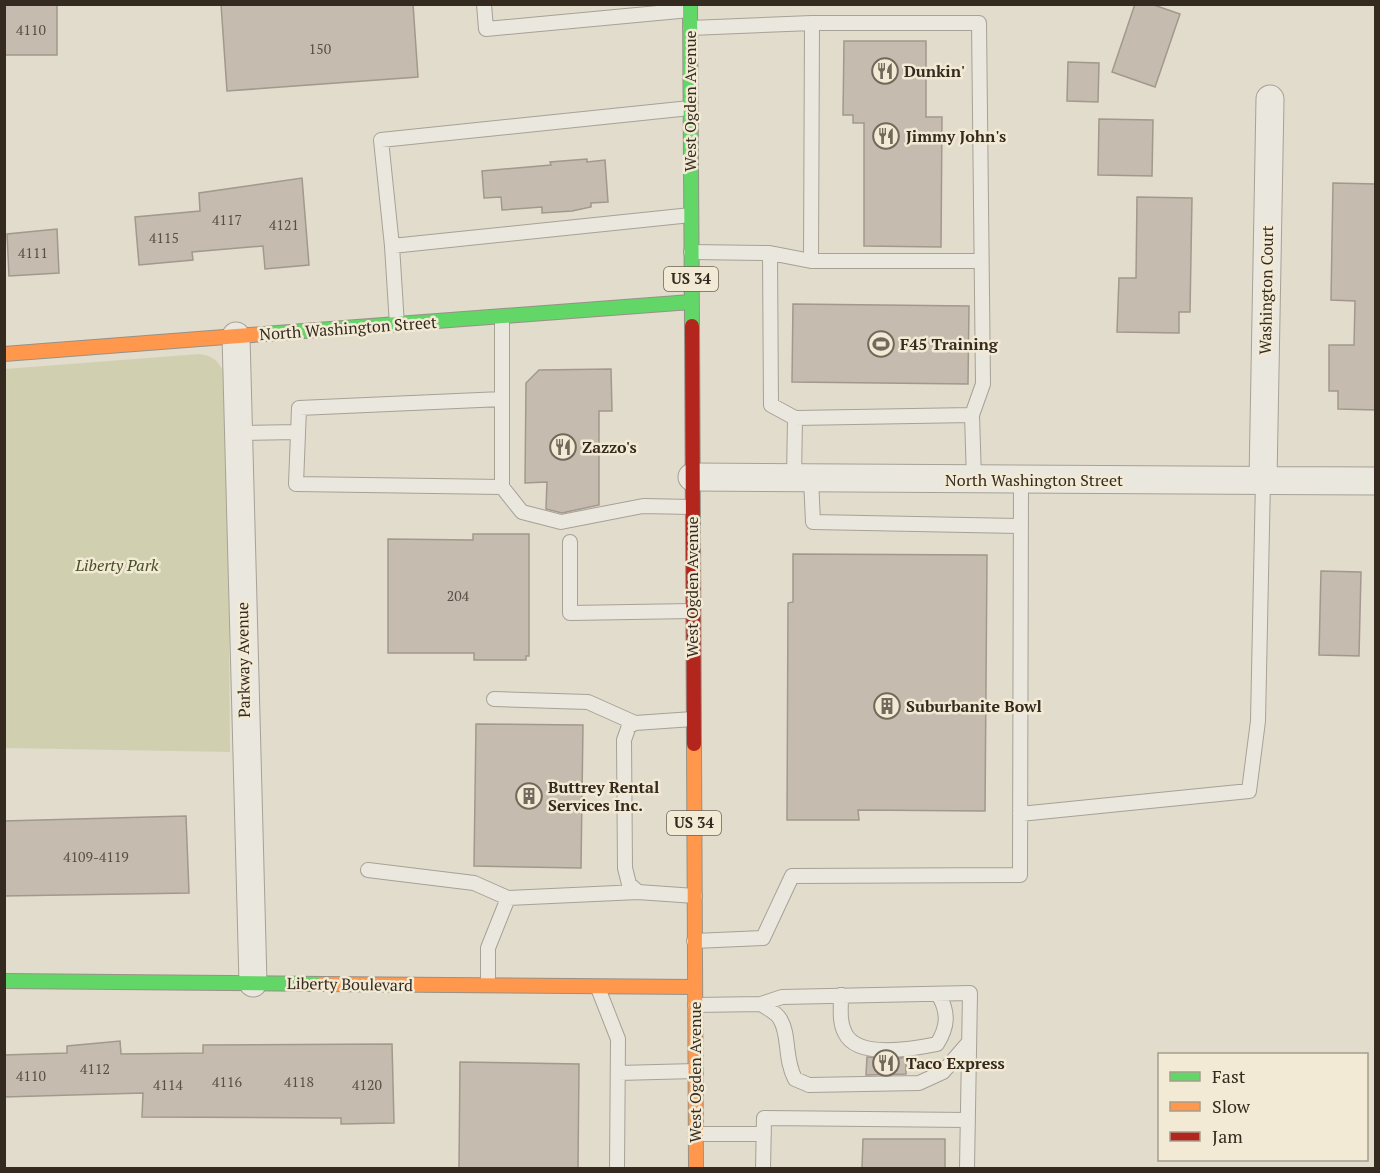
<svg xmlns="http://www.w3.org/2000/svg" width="1380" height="1173" viewBox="0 0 1380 1173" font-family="'PT Serif',serif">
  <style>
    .green { fill: #d0d0b1 }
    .building { fill: #c5bbaf; stroke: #a2988d; stroke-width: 1.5 }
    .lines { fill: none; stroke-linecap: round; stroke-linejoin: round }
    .lane-casing { stroke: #a7a196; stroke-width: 16 }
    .street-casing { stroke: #a7a196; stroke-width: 29 }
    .fast-casing { stroke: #979186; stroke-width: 16 }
    .slow-casing { stroke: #979186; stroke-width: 16 }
    .jam-casing { stroke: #979186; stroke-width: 16 }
    .lane { stroke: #eae7de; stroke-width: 14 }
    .street { stroke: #eae7de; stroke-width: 27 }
    .fast { stroke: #63d668; stroke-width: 14 }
    .slow { stroke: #ff974d; stroke-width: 14 }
    .jam { stroke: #b3261e; stroke-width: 14 }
    .labels { text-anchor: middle; stroke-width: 5; stroke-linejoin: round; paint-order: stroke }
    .number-label { font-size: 14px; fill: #594e43 }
    .shield { fill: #f2ead4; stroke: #6e6455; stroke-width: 1.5 }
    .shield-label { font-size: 15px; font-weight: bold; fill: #352a1f }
    .poi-label { font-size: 16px; font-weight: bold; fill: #352a1f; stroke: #f2ead4; text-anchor: start }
    .street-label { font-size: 16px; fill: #352a1f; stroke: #f2ead4 }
    .park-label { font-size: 16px; font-style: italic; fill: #454f28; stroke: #f2ead4 }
  </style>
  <rect width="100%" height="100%" fill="#e2dccd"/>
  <path class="green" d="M 199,354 C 217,356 221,365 227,381 L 230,752 L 5,748 L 5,369 Z"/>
  <path class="building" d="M 4,4 L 57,4 L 57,55 L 4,55 Z
    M 221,4 L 413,4 L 418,77 L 227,91 Z
    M 1135,4 L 1151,4 L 1180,14 L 1155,87 L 1112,72 Z
    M 844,41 L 926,41 L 926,117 L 942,117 L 941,247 L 864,246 L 864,123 L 853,123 L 853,115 L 843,115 Z
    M 1068,62 L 1099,63 L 1098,102 L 1067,101 Z
    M 1099,119 L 1153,120 L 1152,176 L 1098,175 Z
    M 587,159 L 587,162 L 605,160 L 608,202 L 591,203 L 591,207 L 572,211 L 542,213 L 542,207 L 502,210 L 501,197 L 484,198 L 482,171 L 551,165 L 550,162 Z
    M 302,178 L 309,265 L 265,269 L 263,246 L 192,252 L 193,260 L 139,265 L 135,217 L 200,211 L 199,193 Z
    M 1333,183 L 1376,184 L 1376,410 L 1338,409 L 1338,391 L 1329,391 L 1329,345 L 1354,345 L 1355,301 L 1331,300 Z
    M 1137,197 L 1192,198 L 1190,312 L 1179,312 L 1179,333 L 1117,332 L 1119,278 L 1136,278 Z
    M 57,229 L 59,273 L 9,276 L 7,234 Z
    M 793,304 L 969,306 L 968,384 L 792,382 Z
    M 611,369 L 612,411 L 599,411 L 599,505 L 562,513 L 546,509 L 547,482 L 525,483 L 526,383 L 539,370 Z
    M 473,534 L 529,534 L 529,656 L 526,656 L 526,660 L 474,660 L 474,653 L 388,653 L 388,539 L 473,540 Z
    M 793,554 L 987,555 L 985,811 L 858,810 L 859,820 L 787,820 L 788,603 L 793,602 Z
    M 1321,571 L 1361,572 L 1359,656 L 1319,655 Z
    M 476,724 L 583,725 L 581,868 L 474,866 Z
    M 186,816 L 189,893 L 4,896 L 4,821 Z
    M 120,1041 L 121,1054 L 203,1053 L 203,1045 L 392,1044 L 394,1123 L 341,1124 L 341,1118 L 142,1117 L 143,1093 L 4,1097 L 4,1055 L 67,1053 L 67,1046 Z
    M 867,1057 L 906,1058 L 906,1074 L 866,1075 Z
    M 460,1062 L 579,1064 L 578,1168 L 459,1168 Z
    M 863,1139 L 945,1139 L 945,1168 L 862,1168 Z"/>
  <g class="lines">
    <g class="lane-casing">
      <path id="lane" d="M 484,4 L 486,29 L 690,10
        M 690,28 L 812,23 L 979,23 L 983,384 L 972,415 L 974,480
        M 690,108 L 381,140 L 392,246 L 691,215
        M 392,246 L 397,325
        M 691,252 L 770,253 L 771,405 L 795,418 L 794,479
        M 770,253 L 811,261 L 981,261
        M 811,261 L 812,23
        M 502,317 L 502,487 L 522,512 L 561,522 L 643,506 L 692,507
        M 502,399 L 299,408 L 296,484 L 502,487
        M 795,418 L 972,415
        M 238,433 L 298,432
        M 811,479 L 813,522 L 1021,526
        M 570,542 L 570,613 L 692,611
        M 494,699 L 588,702 L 635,723
        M 693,719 L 635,723 L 629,726 L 624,740 L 625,868 L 629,884 L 638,892 L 695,896
        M 1020,814 L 1249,791 L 1258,721 L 1263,480
        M 368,870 L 474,883 L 508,898 L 638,892
        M 694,941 L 763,938 L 792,876 L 1020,875 L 1021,480
        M 488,985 L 488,948 L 508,898
        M 598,988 L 618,1039 L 617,1168
        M 841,995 C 841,1008 839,1022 845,1033 C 857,1059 913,1049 937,1044 C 948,1027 949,1012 938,994
        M 761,1004 C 767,1008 777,1013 780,1019 C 790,1035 784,1058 795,1079 L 809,1085 L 919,1083 L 943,1072 L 969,1042
        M 695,1005 L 761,1004 L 782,997 L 970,993 L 967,1168
        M 618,1073 L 696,1071
        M 696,1134 L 764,1134
        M 763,1168 L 764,1118 L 968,1120"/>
    </g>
    <g class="street-casing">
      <path id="street" d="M 236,336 L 253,983
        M 692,477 L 1376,481
        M 1263,480 L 1270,99"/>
    </g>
    <g class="fast-casing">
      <path id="fast" d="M 690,4 L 692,326
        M 264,334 L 691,302
        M 4,981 L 323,984"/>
    </g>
    <g class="slow-casing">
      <path id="slow" d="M 4,354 L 264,334
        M 694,744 L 696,1168
        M 323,984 L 695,987"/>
    </g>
    <g class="jam-casing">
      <path id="jam" d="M 692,326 L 694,744"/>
    </g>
    <use href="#lane" class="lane"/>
    <use href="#street" class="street"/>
    <use href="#fast" class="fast"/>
    <use href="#slow" class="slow"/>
    <use href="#jam" class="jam"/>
  </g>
  <defs>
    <g id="restaurant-ring" transform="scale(1.35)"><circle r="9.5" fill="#f2ead4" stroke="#72685c" stroke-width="1.5"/><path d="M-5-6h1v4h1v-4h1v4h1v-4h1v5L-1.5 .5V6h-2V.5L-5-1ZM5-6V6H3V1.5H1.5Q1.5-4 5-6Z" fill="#72685c"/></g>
    <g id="stadium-ring" transform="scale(1.35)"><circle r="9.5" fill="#f2ead4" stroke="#72685c" stroke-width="1.5"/><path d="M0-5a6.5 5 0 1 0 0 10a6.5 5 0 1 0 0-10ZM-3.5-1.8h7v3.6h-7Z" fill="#72685c"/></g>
    <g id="building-ring" transform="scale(1.35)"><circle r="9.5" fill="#f2ead4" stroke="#72685c" stroke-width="1.5"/><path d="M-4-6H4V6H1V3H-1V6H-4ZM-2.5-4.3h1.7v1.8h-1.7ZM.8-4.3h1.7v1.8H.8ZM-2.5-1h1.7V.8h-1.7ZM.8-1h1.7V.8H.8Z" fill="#72685c"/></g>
  </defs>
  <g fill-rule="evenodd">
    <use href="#restaurant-ring" x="885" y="71"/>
    <use href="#restaurant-ring" x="886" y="136"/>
    <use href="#stadium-ring" x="881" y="344"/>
    <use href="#restaurant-ring" x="563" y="447"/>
    <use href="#building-ring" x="887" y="706"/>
    <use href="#building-ring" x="529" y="796"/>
    <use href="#restaurant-ring" x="886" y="1063"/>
  </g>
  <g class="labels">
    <g class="number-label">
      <text x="31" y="35">4110</text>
      <text x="320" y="54">150</text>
      <text x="227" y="225">4117</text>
      <text x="284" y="230">4121</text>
      <text x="164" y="243">4115</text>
      <text x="33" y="258">4111</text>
      <text x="458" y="601">204</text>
      <text x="96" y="862">4109-4119</text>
      <text x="95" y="1074">4112</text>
      <text x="31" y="1081">4110</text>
      <text x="227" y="1087">4116</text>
      <text x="299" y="1087">4118</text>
      <text x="168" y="1090">4114</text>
      <text x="367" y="1090">4120</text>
    </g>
    <g class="shield">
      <rect x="664" y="267" width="54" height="24" rx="4.5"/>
      <rect x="667" y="811" width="54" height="24" rx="4.5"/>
    </g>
    <g class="shield-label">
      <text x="691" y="284">US 34</text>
      <text x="694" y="828">US 34</text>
    </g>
    <g class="poi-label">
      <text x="904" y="77">Dunkin'</text>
      <text x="906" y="142">Jimmy John's</text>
      <text x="900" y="350">F45 Training</text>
      <text x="582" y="453">Zazzo's</text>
      <text x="906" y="712">Suburbanite Bowl</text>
      <text x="548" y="793">Buttrey Rental<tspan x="548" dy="18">Services Inc.</tspan></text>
      <text x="906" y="1069">Taco Express</text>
    </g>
    <g class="street-label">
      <text transform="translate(690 101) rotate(-90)" y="6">West Ogden Avenue</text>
      <text transform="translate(1266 290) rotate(-89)" y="6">Washington Court</text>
      <text transform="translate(348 328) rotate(-4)" y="6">North Washington Street</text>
      <text x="1034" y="486">North Washington Street</text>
      <text transform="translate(692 587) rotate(-90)" y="6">West Ogden Avenue</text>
      <text transform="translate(243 660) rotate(-91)" y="6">Parkway Avenue</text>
      <text transform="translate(350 984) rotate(1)" y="6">Liberty Boulevard</text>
      <text transform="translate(695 1072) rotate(-90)" y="6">West Ogden Avenue</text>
    </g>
    <g class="park-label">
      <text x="117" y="571">Liberty Park</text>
    </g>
  </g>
  <rect width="1380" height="1173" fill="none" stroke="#352a1f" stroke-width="12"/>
  <rect x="1158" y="1053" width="210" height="108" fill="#f2ead4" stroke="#a69d8c" stroke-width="1.5"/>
  <rect x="1170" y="1072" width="30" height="9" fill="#63d668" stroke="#a69d8c" stroke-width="1.5"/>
  <text x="1212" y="1083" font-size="18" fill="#352a1f">Fast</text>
  <rect x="1170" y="1102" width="30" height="9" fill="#ff974d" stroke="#a69d8c" stroke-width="1.5"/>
  <text x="1212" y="1113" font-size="18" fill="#352a1f">Slow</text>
  <rect x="1170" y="1132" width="30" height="9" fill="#b3261e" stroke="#a69d8c" stroke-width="1.5"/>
  <text x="1212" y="1143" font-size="18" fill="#352a1f">Jam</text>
</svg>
